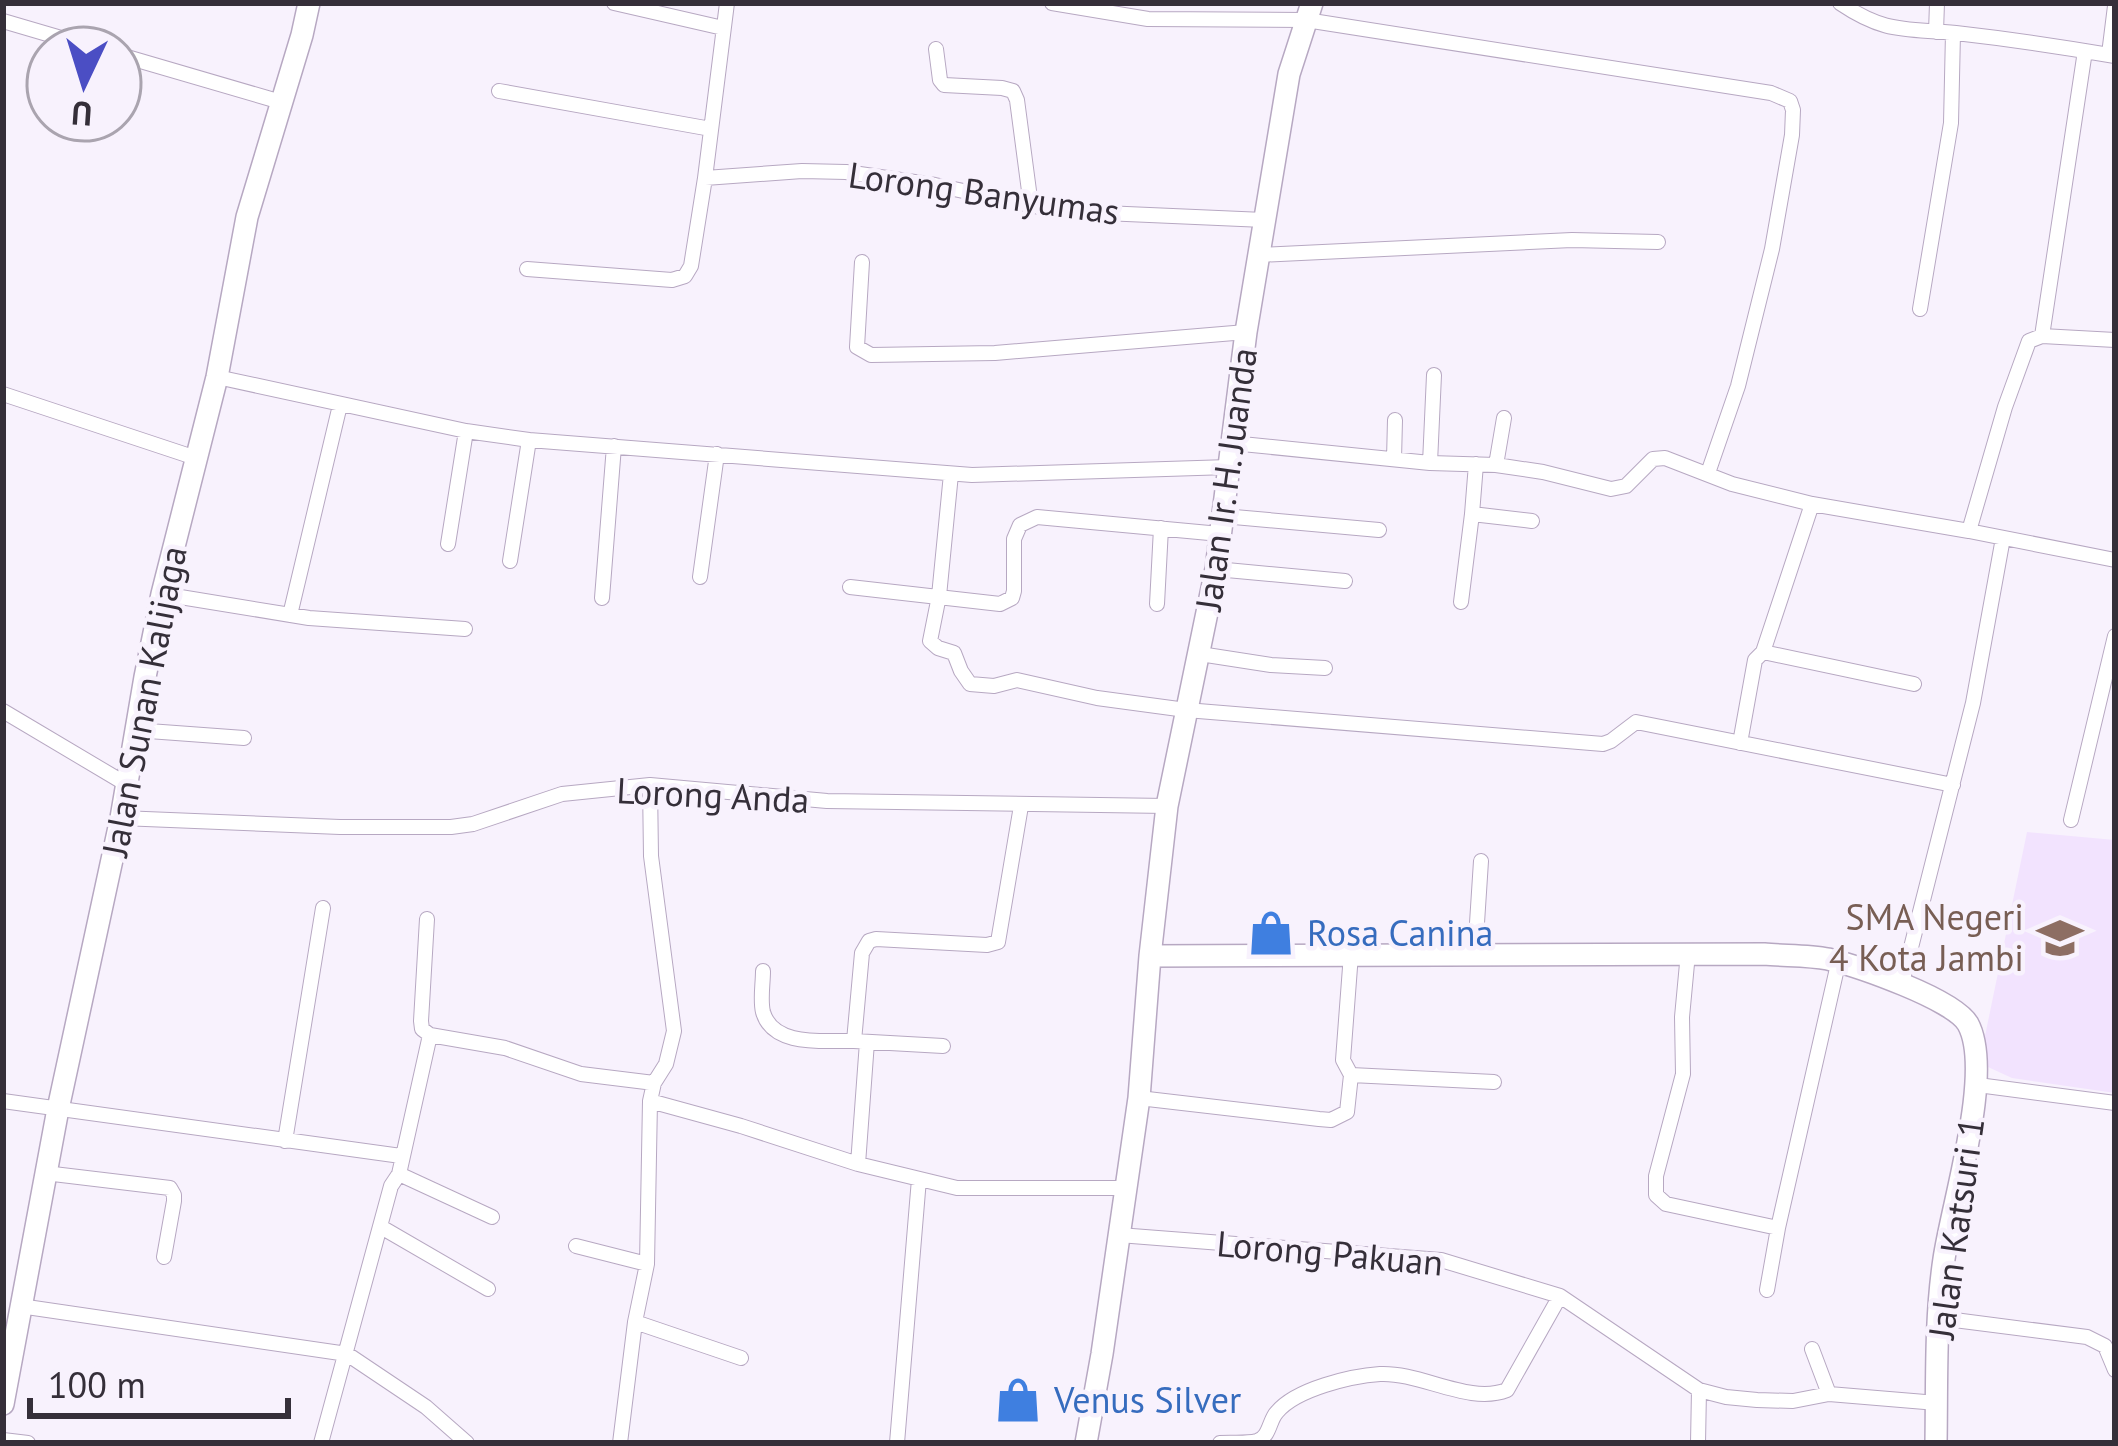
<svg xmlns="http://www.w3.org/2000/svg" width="2118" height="1446" viewBox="0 0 2118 1446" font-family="'PT Sans',sans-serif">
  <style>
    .built { fill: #f2e3fe }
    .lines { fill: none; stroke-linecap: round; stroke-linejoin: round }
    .street-casing { stroke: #b7a8c2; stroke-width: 16 }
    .secondary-casing { stroke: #b7a8c2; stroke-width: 24 }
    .street { stroke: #fff; stroke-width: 14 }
    .secondary { stroke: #fff; stroke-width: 21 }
    .labels { text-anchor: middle; stroke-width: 9; stroke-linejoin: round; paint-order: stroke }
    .street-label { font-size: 36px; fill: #352f39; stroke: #f8f2fd }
    .education-label { font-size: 36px; fill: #785e54; stroke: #f8f2fd; text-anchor: end }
    .shop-label { font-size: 36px; fill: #366cbe; stroke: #f8f2fd; text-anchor: start }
  </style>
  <rect width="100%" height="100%" fill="#f8f2fd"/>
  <path class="built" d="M 2027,832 L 2115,840 L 2115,1093 L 2012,1078 L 1988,1067 L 1985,1059 L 1985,1036 Z"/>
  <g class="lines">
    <g class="street-casing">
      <path id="street" d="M 614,3 L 723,28
        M 1052,3 L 1148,19 L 1306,20 L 1771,93 L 1790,101 L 1793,110 L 1792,135 L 1772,249 L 1738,386 L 1708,473
        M 1840,3 C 1886,34 1905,28 1956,33 C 2009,39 2063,47 2115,56
        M 3,21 L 95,48
        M 1936,32 L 1937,3
        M 936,49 L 940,80 L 944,85 L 1002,88 L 1013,91 L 1017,100 L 1031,206
        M 2109,54 L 2115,6
        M 120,55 L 281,102
        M 499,91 L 711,129
        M 705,178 L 802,171 L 846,172 L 935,185 L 1058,211 L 1264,220
        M 1258,255 L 1572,240 L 1658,242
        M 862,262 L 857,347 L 871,355 L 995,353 L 1246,332
        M 527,269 L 672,280 L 685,276 L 691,266 L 705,178 L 727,3
        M 1920,309 L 1951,123 L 1953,33
        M 2042,336 L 2085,51
        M 2115,340 L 2042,336 L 2029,341 L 2005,407 L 1969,531 L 2115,560
        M 217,377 L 466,431 L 529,440 L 972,475 L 1229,467
        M 3,394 L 196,458
        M 1232,443 L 1430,463 L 1496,465 L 1543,472 L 1611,489 L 1626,486 L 1653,459 L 1665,458 L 1732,484 L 1812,504 L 1969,531
        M 1394,459 L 1395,420
        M 1430,463 L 1434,375
        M 1476,464 L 1472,514 L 1532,521
        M 1496,465 L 1504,418
        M 951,474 L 939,596 L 930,641 L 938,648 L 954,653 L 961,671 L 970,684 L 994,686 L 1017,680 L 1097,698 L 1186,710 L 1603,744 L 1611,741 L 1636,722 L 1953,785
        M 1223,516 L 1379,530
        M 448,544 L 466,431
        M 510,561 L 529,440
        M 1216,569 L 1345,581
        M 700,577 L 717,454
        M 850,587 L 1000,604 L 1012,598 L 1014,591 L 1014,539 L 1020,525 L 1037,517 L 1220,534
        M 162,594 L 309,618 L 465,629
        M 602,598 L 614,446
        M 1461,602 L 1472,514
        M 1157,604 L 1161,528
        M 290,615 L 340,405
        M 1763,652 L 1812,504
        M 1200,654 L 1271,665 L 1325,668
        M 3,711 L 126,784
        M 135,730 L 244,738
        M 1740,743 L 1755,660 L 1763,652 L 1914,684
        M 121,818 L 340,827 L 451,827 L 473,824 L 562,794 L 650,785 L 827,801 L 1167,806
        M 2071,820 L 2115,636
        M 427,919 L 421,1021 L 422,1029 L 430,1035 L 505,1048 L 581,1074 L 654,1083
        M 1688,953 L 1682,1017 L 1683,1074 L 1656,1176 L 1656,1195 L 1666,1204 L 1778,1228
        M 1475,954 L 1481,861
        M 763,971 C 763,984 760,1000 763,1012 C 773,1048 826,1040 854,1041
        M 1902,983 L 1973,703 L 2003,538
        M 943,1046 L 854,1041 L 862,953 L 869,941 L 876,939 L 987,945 L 998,942 L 1021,806
        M 1351,1075 L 1494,1082
        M 1978,1085 L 2115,1103
        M 1139,1098 L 1319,1119 L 1331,1120 L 1347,1112 L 1351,1075 L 1343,1060 L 1351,954
        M 3,1101 L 401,1156
        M 650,1101 L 741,1126 L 858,1164 L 957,1188 L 1126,1188
        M 285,1141 L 323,908
        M 858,1164 L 867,1042
        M 45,1173 L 170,1188 L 174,1195 L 174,1201 L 164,1257
        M 399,1174 L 492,1217
        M 381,1227 L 488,1289
        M 1119,1235 L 1441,1260 L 1560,1296 L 1699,1390 L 1726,1397 L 1757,1400 L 1793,1401 L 1829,1394 L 1937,1403
        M 576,1246 L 647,1264
        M 1767,1290 L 1778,1228 L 1838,964
        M 20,1306 L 347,1354 L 426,1407 L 467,1443
        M 1939,1318 L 2087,1337 L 2105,1346 L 2115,1370
        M 635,1322 L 741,1358
        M 1812,1349 L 1829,1394
        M 3,1440 L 28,1443
        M 321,1443 L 391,1186 L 399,1174 L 430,1035
        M 620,1443 L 635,1322 L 647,1264 L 650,1101 L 654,1083 L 666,1064 L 674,1031 L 651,856 L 650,785
        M 897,1443 L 919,1179
        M 1220,1443 C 1231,1442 1246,1444 1257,1441 C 1270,1437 1269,1420 1277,1412 C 1296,1389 1351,1376 1380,1374 C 1421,1372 1469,1405 1507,1390 L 1560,1296
        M 1698,1443 L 1699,1390"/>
    </g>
    <g class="secondary-casing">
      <path id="secondary" d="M 1150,956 L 1764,954 C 1784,956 1808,955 1828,959 C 1857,966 1954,999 1968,1024 C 1994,1072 1952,1203 1944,1259 C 1935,1319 1937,1382 1936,1443
        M 3,1404 L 58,1109 L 121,818 L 145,677 L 162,594 L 217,377 L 247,217 L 302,35 L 309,3
        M 1086,1443 L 1102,1354 L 1139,1098 L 1150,956 L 1167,806 L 1216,569 L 1246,332 L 1289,74 L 1312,3"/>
    </g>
    <use href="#street" class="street"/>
    <use href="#secondary" class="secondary"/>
  </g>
  <defs>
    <g id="shop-bare" transform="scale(3.6)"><path d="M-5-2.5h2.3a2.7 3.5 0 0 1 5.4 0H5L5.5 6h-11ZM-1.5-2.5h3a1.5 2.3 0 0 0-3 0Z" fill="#3f7fe0" stroke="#f8f2fd" stroke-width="2.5" paint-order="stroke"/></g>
    <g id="school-bare" transform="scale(3.6)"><path d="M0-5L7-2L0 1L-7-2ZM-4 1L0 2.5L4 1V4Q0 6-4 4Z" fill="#8d6e63" stroke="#f8f2fd" stroke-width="2.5" paint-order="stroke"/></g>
  </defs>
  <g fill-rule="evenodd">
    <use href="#shop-bare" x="1271" y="933"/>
    <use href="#school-bare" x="2060" y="938"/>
    <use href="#shop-bare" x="1018" y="1400"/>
  </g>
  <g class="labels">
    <g class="street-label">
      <text transform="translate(984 193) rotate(8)" y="13">Lorong Banyumas</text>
      <text transform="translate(1226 479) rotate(-82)" y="13">Jalan Ir. H. Juanda</text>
      <text transform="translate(144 701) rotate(-79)" y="13">Jalan Sunan Kalijaga</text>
      <text transform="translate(713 795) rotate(3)" y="13">Lorong Anda</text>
      <text transform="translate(1956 1228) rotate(-82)" y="13">Jalan Katsuri 1</text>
      <text transform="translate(1330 1253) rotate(5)" y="13">Lorong Pakuan</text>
    </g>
    <g class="education-label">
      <text x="2024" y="930">SMA Negeri<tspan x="2024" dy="41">4 Kota Jambi</tspan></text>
    </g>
    <g class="shop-label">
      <text x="1307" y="946">Rosa Canina</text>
      <text x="1054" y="1413">Venus Silver</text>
    </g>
  </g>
  <rect width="2118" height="1446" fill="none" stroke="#352f39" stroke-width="12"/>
  <g transform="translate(84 84) rotate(184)"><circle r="57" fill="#f8f2fd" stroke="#aaa4af" stroke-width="3"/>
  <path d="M0-9L21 45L0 30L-21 45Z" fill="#4b4ec4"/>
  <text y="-18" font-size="33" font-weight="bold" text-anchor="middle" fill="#352f39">U</text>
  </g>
  <path d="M30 1398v18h258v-18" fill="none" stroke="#352f39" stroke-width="6"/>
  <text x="48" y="1398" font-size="36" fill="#352f39" stroke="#f8f2fd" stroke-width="9" paint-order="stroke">100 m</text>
</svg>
